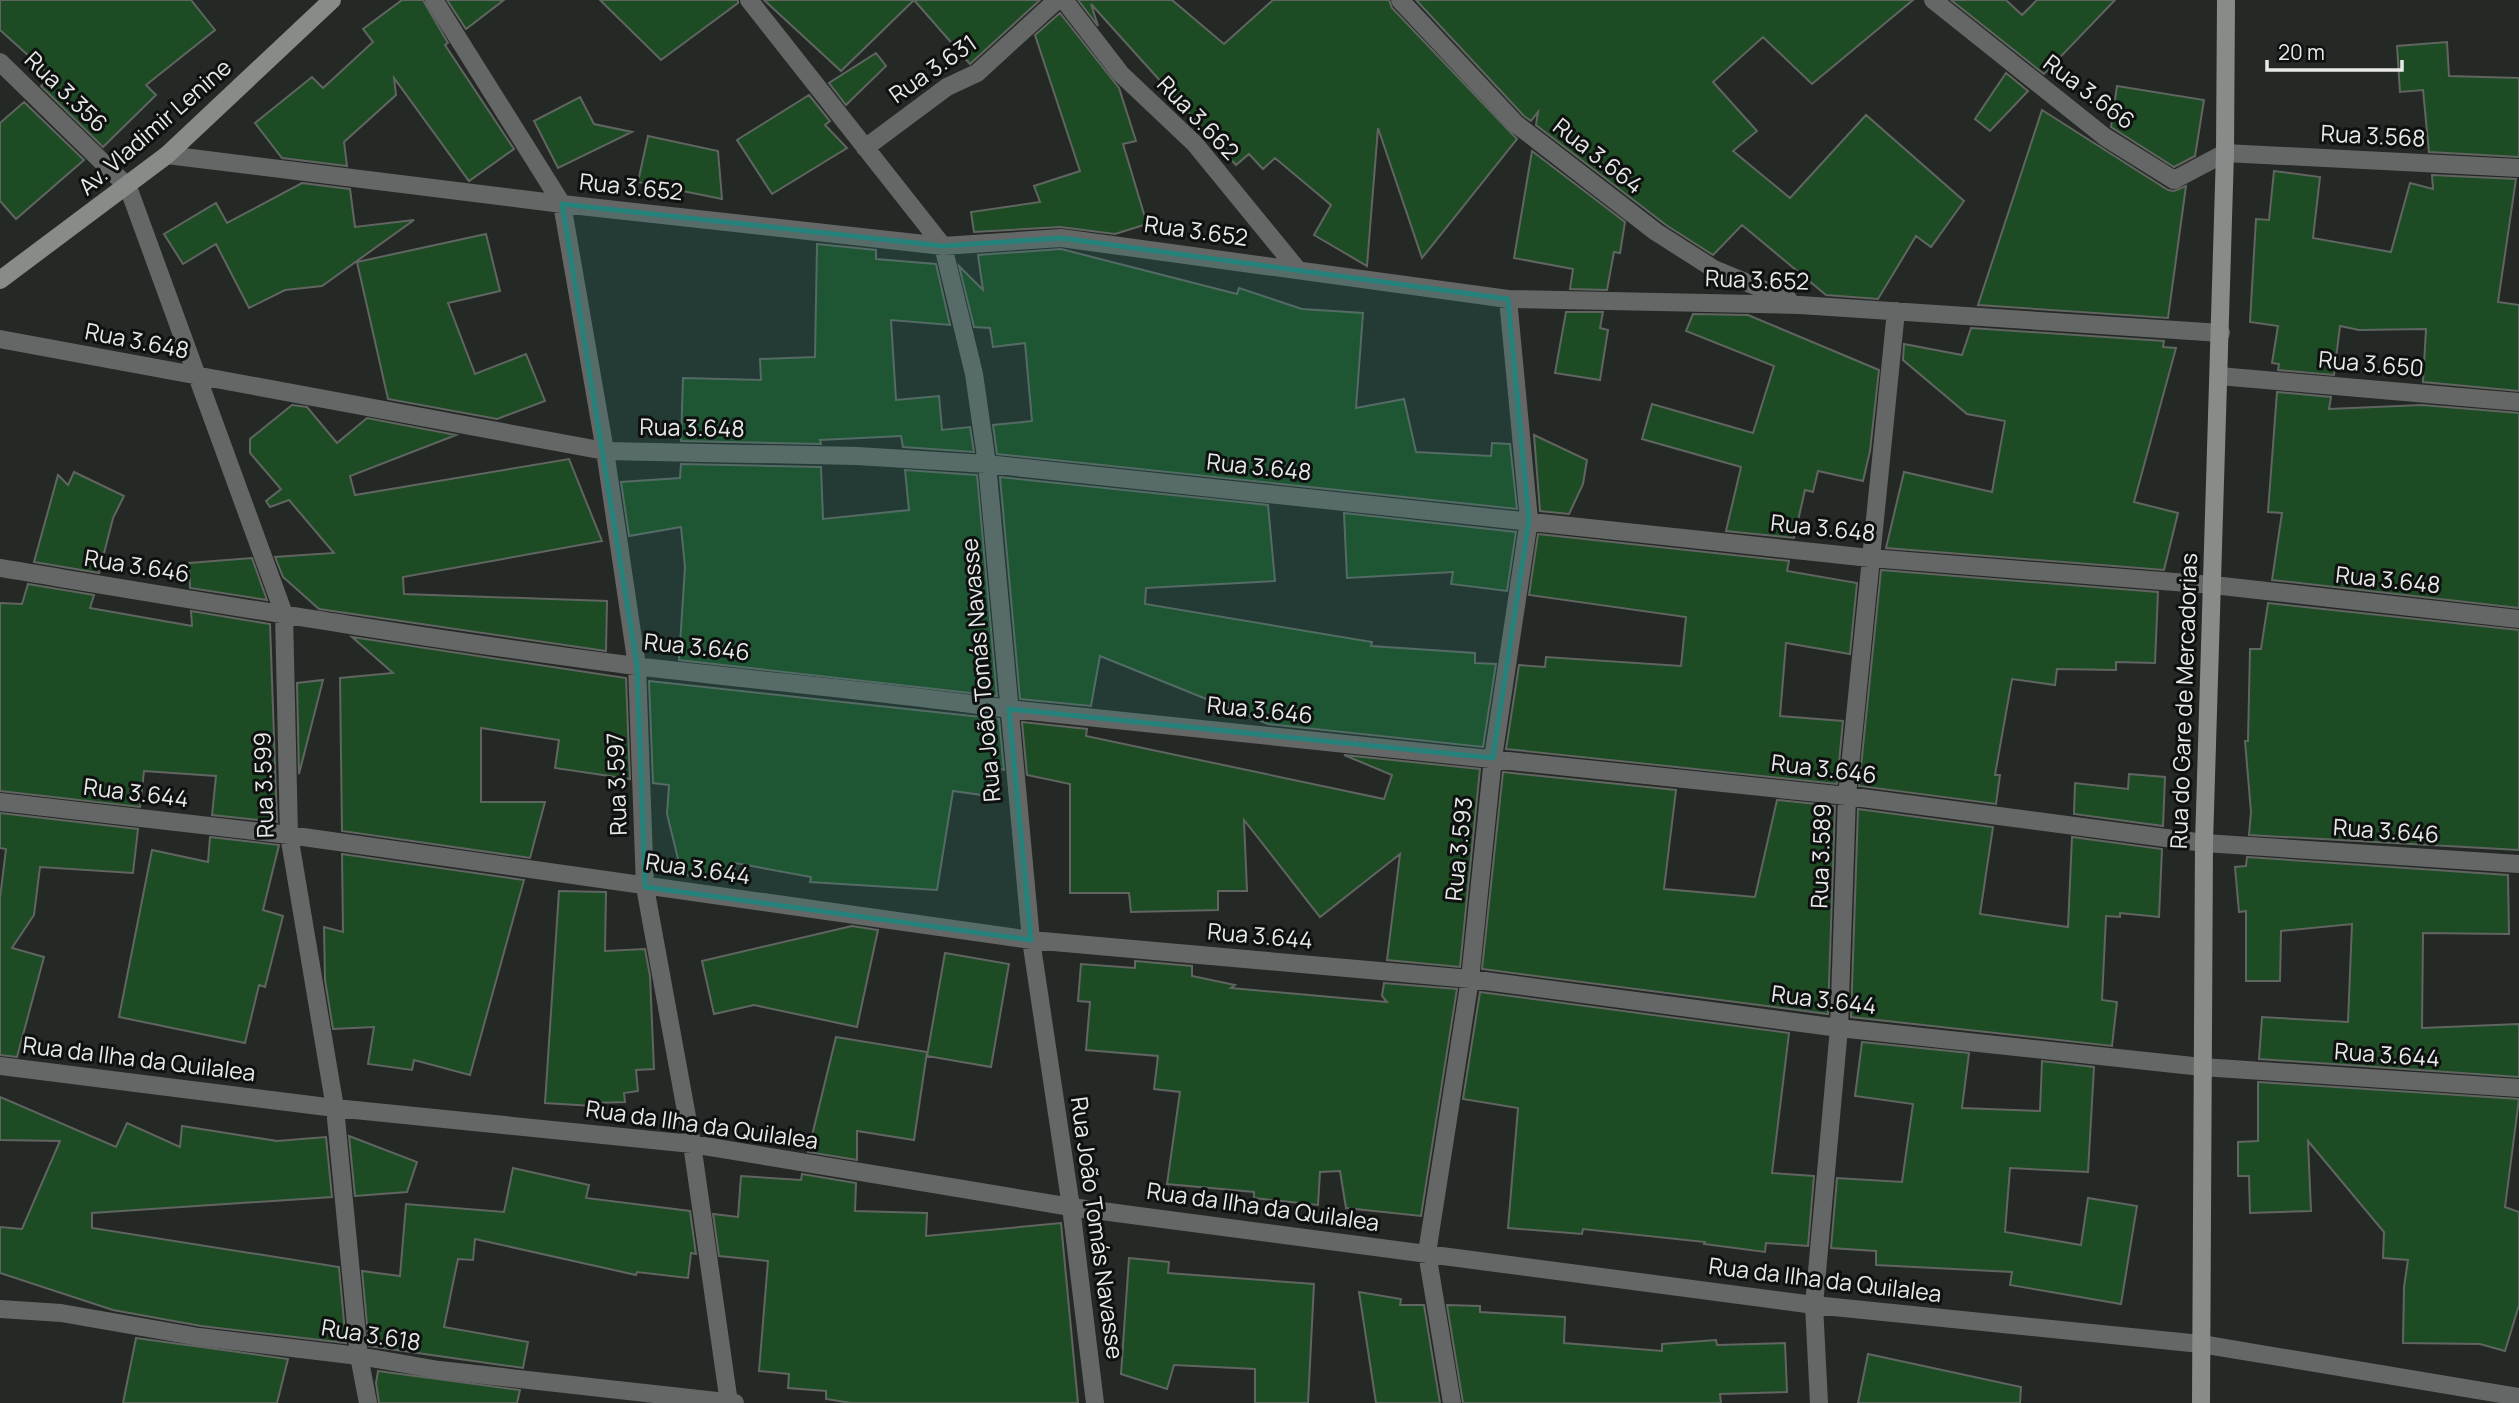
<svg xmlns="http://www.w3.org/2000/svg" width="2519" height="1403" viewBox="0 0 2519 1403" font-family="Manrope,sans-serif">
  <style>
    .building { fill: #1d4b24; stroke: #616561; stroke-width: 2 }
    .lines { fill: none; stroke-linecap: round; stroke-linejoin: round }
    .street { stroke: #656766; stroke-width: 18 }
    .secondary { stroke: #888b88; stroke-width: 18 }
    .marked { fill: #25827a; fill-opacity: 0.2; stroke: #25827a; stroke-width: 5; stroke-linejoin: round }
    .labels { text-anchor: middle; stroke-width: 6; stroke-linejoin: round; paint-order: stroke }
    .street-label { font-size: 23px; fill: #e7eae8; stroke: #0f1110 }
  </style>
  <rect width="100%" height="100%" fill="#252925"/>
  <path class="building" d="M 0,0 L 191,0 L 215,30 L 146,85 L 156,95 L 103,147 L 41,86 L 52,77 L 0,30 Z
    M 402,0 L 423,0 L 448,43 L 445,45 L 514,149 L 469,181 L 394,78 L 396,95 L 344,142 L 347,166 L 282,158 L 255,123 L 312,77 L 323,88 L 373,42 L 363,29 Z
    M 447,0 L 504,0 L 466,29 Z
    M 600,0 L 738,0 L 738,3 L 661,60 Z
    M 764,0 L 1040,0 L 970,64 L 914,0 L 841,71 Z
    M 1078,0 L 1172,0 L 1224,44 L 1273,0 L 1389,0 L 1392,8 L 1517,139 L 1422,258 L 1378,128 L 1367,266 L 1314,235 L 1331,205 L 1275,158 L 1263,169 L 1249,154 L 1236,165 L 1091,4 L 1098,26 Z
    M 1416,0 L 1913,0 L 1812,84 L 1763,37 L 1713,82 L 1757,131 L 1733,151 L 1790,198 L 1866,115 L 1964,201 L 1931,247 L 1916,236 L 1878,299 L 1826,295 L 1742,225 L 1713,255 L 1666,225 L 1536,125 L 1538,112 L 1531,121 L 1524,116 Z
    M 1951,0 L 2006,0 L 2022,15 L 2037,0 L 2115,0 L 2044,74 Z
    M 1060,13 L 1119,88 L 1136,141 L 1123,144 L 1147,224 L 1115,234 L 1060,227 L 974,232 L 971,212 L 1040,202 L 1034,186 L 1080,171 L 1035,35 Z
    M 2447,42 L 2449,76 L 2519,78 L 2519,157 L 2429,152 L 2423,90 L 2400,92 L 2397,46 Z
    M 876,53 L 886,66 L 846,105 L 829,83 Z
    M 2006,73 L 2028,91 L 1990,131 L 1975,119 Z
    M 2117,86 L 2204,100 L 2195,156 L 2174,167 L 2111,127 Z
    M 809,95 L 830,121 L 825,125 L 847,148 L 772,194 L 737,140 Z
    M 580,97 L 594,124 L 632,132 L 558,168 L 534,121 Z
    M 24,102 L 84,160 L 16,219 L 0,201 L 0,123 Z
    M 2042,110 L 2168,190 L 2174,191 L 2186,186 L 2168,318 L 1978,305 Z
    M 648,136 L 718,151 L 722,199 L 638,182 Z
    M 1532,151 L 1625,222 L 1620,253 L 1614,252 L 1607,290 L 1570,289 L 1573,269 L 1514,258 Z
    M 2274,171 L 2320,177 L 2313,238 L 2391,252 L 2410,183 L 2433,189 L 2432,175 L 2516,179 L 2498,302 L 2519,305 L 2519,391 L 2423,382 L 2426,329 L 2359,330 L 2340,326 L 2334,375 L 2278,370 L 2279,364 L 2272,363 L 2278,326 L 2250,322 L 2256,219 L 2269,220 Z
    M 302,183 L 350,189 L 355,227 L 414,220 L 322,286 L 285,290 L 249,308 L 216,244 L 183,264 L 164,234 L 216,203 L 227,223 Z
    M 486,234 L 500,291 L 448,303 L 475,374 L 526,354 L 545,401 L 497,419 L 388,399 L 357,262 Z
    M 817,244 L 876,250 L 876,259 L 936,264 L 950,325 L 891,320 L 896,400 L 939,396 L 942,430 L 970,427 L 974,452 L 903,447 L 901,436 L 820,440 L 821,444 L 681,441 L 683,378 L 761,380 L 760,359 L 815,357 Z
    M 1061,249 L 1237,294 L 1239,288 L 1302,309 L 1363,313 L 1356,408 L 1404,399 L 1416,452 L 1491,456 L 1492,443 L 1510,444 L 1517,509 L 997,454 L 993,425 L 1032,421 L 1025,343 L 993,347 L 990,328 L 974,327 L 959,266 L 983,290 L 978,255 Z
    M 1566,312 L 1603,312 L 1600,328 L 1608,330 L 1600,380 L 1555,373 Z
    M 1693,314 L 1748,315 L 1879,370 L 1870,451 L 1863,481 L 1818,471 L 1813,492 L 1805,490 L 1794,538 L 1726,531 L 1741,467 L 1642,439 L 1652,404 L 1753,433 L 1774,366 L 1686,331 Z
    M 1971,328 L 2164,341 L 2163,347 L 2176,348 L 2134,502 L 2178,513 L 2164,570 L 1886,548 L 1904,472 L 1992,492 L 2005,421 L 1967,414 L 1903,360 L 1904,344 L 1962,355 Z
    M 2277,392 L 2331,397 L 2329,409 L 2422,405 L 2519,413 L 2519,608 L 2272,580 L 2282,513 L 2268,512 Z
    M 292,405 L 307,407 L 337,443 L 367,418 L 456,435 L 350,476 L 355,495 L 569,459 L 602,541 L 403,577 L 404,594 L 607,601 L 606,651 L 319,609 L 283,577 L 275,557 L 334,553 L 289,500 L 270,507 L 266,501 L 281,489 L 250,453 L 250,439 Z
    M 1534,435 L 1587,460 L 1583,484 L 1569,514 L 1540,511 Z
    M 681,464 L 821,467 L 823,519 L 909,510 L 905,470 L 977,475 L 997,696 L 679,660 L 685,567 L 681,527 L 629,536 L 621,482 L 680,478 Z
    M 74,472 L 124,496 L 113,518 L 99,573 L 34,562 L 58,475 L 68,485 Z
    M 1000,477 L 1268,505 L 1275,581 L 1146,588 L 1145,604 L 1372,642 L 1371,646 L 1475,653 L 1475,663 L 1496,664 L 1483,747 L 1268,724 L 1100,656 L 1091,706 L 1020,699 Z
    M 1344,513 L 1516,532 L 1507,591 L 1451,584 L 1453,572 L 1347,578 Z
    M 1538,534 L 1789,561 L 1787,571 L 1857,583 L 1850,654 L 1786,643 L 1780,716 L 1843,721 L 1837,784 L 1506,749 L 1519,665 L 1545,667 L 1546,657 L 1681,666 L 1686,617 L 1529,595 Z
    M 252,558 L 267,600 L 190,588 L 189,563 Z
    M 1881,570 L 2158,592 L 2155,663 L 2116,662 L 2116,670 L 2057,669 L 2055,685 L 2012,679 L 1995,775 L 2000,775 L 1996,804 L 1859,786 Z
    M 28,584 L 94,595 L 90,608 L 192,626 L 191,611 L 270,624 L 277,822 L 212,815 L 216,776 L 144,771 L 140,807 L 0,791 L 0,603 L 22,604 Z
    M 2268,603 L 2519,630 L 2519,850 L 2249,835 L 2251,812 L 2245,741 L 2248,741 L 2250,649 L 2261,649 Z
    M 352,637 L 626,678 L 630,779 L 555,768 L 559,740 L 481,728 L 481,802 L 545,802 L 530,858 L 342,831 L 340,678 L 393,673 Z
    M 323,680 L 299,774 L 297,683 Z
    M 649,681 L 999,719 L 1004,770 L 993,767 L 989,796 L 953,791 L 937,890 L 810,882 L 811,877 L 735,863 L 734,878 L 682,875 L 667,814 L 669,785 L 653,783 Z
    M 1022,722 L 1087,729 L 1086,736 L 1384,799 L 1392,775 L 1344,755 L 1480,769 L 1460,967 L 1387,960 L 1400,854 L 1320,917 L 1244,820 L 1247,891 L 1218,891 L 1218,910 L 1131,912 L 1129,893 L 1070,893 L 1070,784 L 1027,775 Z
    M 1503,772 L 1676,790 L 1664,889 L 1755,897 L 1777,800 L 1835,806 L 1828,1014 L 1482,969 Z
    M 2129,774 L 2165,777 L 2163,826 L 2074,814 L 2075,783 L 2128,789 Z
    M 1858,809 L 1993,827 L 1980,914 L 2068,927 L 2072,837 L 2162,849 L 2159,917 L 2120,913 L 2120,917 L 2106,916 L 2102,1000 L 2117,1002 L 2112,1046 L 1851,1017 Z
    M 0,813 L 138,829 L 133,873 L 40,867 L 34,915 L 12,948 L 44,957 L 17,1057 L 0,1055 L 0,898 L 6,849 L 0,848 Z
    M 210,837 L 279,845 L 263,910 L 283,916 L 265,987 L 259,985 L 245,1043 L 119,1017 L 152,850 L 208,862 Z
    M 342,854 L 524,880 L 470,1075 L 414,1060 L 412,1070 L 368,1064 L 374,1027 L 333,1029 L 325,980 L 324,927 L 343,932 Z
    M 2247,857 L 2508,875 L 2509,934 L 2423,933 L 2422,1028 L 2519,1024 L 2519,1077 L 2259,1059 L 2262,1017 L 2348,1022 L 2352,924 L 2281,931 L 2280,981 L 2246,981 L 2246,911 L 2239,912 L 2235,867 L 2246,866 Z
    M 559,891 L 606,892 L 605,951 L 645,949 L 650,976 L 654,1069 L 636,1070 L 638,1091 L 624,1093 L 625,1102 L 593,1103 L 593,1106 L 545,1103 Z
    M 852,926 L 878,930 L 857,1027 L 754,1005 L 714,1014 L 702,961 Z
    M 945,953 L 1009,964 L 991,1067 L 927,1056 Z
    M 1135,961 L 1192,966 L 1192,976 L 1235,985 L 1231,988 L 1387,1002 L 1382,996 L 1384,983 L 1457,989 L 1421,1216 L 1346,1208 L 1340,1171 L 1320,1172 L 1318,1205 L 1254,1198 L 1254,1192 L 1167,1184 L 1180,1092 L 1154,1089 L 1158,1056 L 1086,1050 L 1090,1002 L 1078,1001 L 1081,964 L 1135,968 Z
    M 1480,992 L 1789,1033 L 1772,1173 L 1814,1176 L 1808,1246 L 1766,1243 L 1765,1252 L 1704,1244 L 1705,1242 L 1583,1229 L 1582,1234 L 1508,1228 L 1518,1108 L 1463,1099 Z
    M 836,1037 L 927,1052 L 914,1140 L 857,1131 L 857,1160 L 808,1152 Z
    M 1862,1042 L 1969,1053 L 1962,1108 L 2040,1111 L 2042,1061 L 2094,1067 L 2088,1172 L 2010,1168 L 2005,1232 L 2081,1245 L 2088,1198 L 2137,1206 L 2121,1304 L 2010,1285 L 2012,1272 L 1876,1265 L 1876,1251 L 1831,1248 L 1837,1178 L 1902,1182 L 1913,1104 L 1855,1096 Z
    M 2258,1082 L 2519,1099 L 2505,1207 L 2519,1212 L 2519,1305 L 2505,1351 L 2480,1344 L 2403,1343 L 2404,1287 L 2408,1260 L 2383,1258 L 2384,1232 L 2308,1141 L 2311,1211 L 2250,1213 L 2249,1176 L 2238,1176 L 2238,1142 L 2258,1141 Z
    M 0,1097 L 116,1147 L 127,1123 L 180,1147 L 182,1126 L 277,1141 L 326,1137 L 332,1197 L 92,1213 L 92,1228 L 339,1267 L 346,1343 L 201,1326 L 113,1310 L 0,1273 L 0,1227 L 22,1229 L 60,1141 L 0,1140 Z
    M 349,1136 L 417,1162 L 407,1192 L 355,1196 Z
    M 513,1168 L 589,1185 L 586,1198 L 690,1211 L 696,1254 L 691,1253 L 688,1278 L 637,1272 L 636,1275 L 475,1239 L 473,1260 L 458,1259 L 444,1327 L 528,1342 L 523,1368 L 369,1346 L 362,1271 L 400,1276 L 406,1204 L 504,1212 Z
    M 802,1174 L 856,1183 L 855,1211 L 927,1213 L 926,1236 L 1061,1223 L 1078,1403 L 851,1403 L 826,1399 L 826,1391 L 788,1388 L 789,1374 L 759,1371 L 768,1261 L 719,1256 L 713,1214 L 738,1217 L 741,1176 L 801,1180 Z
    M 1129,1258 L 1169,1262 L 1168,1273 L 1314,1284 L 1308,1403 L 1255,1403 L 1255,1369 L 1174,1365 L 1167,1389 L 1121,1374 Z
    M 1359,1292 L 1401,1299 L 1400,1305 L 1424,1305 L 1440,1403 L 1376,1403 Z
    M 1447,1305 L 1480,1306 L 1480,1312 L 1565,1317 L 1564,1343 L 1662,1351 L 1662,1344 L 1716,1340 L 1717,1345 L 1785,1343 L 1787,1392 L 1720,1394 L 1721,1403 L 1463,1403 Z
    M 136,1338 L 288,1359 L 277,1403 L 123,1403 Z
    M 1868,1354 L 2021,1387 L 2020,1403 L 1858,1403 Z
    M 378,1371 L 520,1390 L 517,1403 L 379,1403 L 376,1383 Z"/>
  <g class="lines">
    <path class="street" d="M 434,0 L 562,204 L 605,451 L 637,666 L 645,887 L 692,1144 L 729,1403
      M 749,0 L 943,246 L 974,374 L 987,464 L 1031,940 L 1071,1207 L 1095,1403
      M 1064,0 L 1121,74 L 1195,144 L 1298,270
      M 1400,0 L 1516,124 L 1656,232 L 1714,269 L 1789,300
      M 1933,0 L 2105,137 L 2174,180 L 2225,153 L 2519,168
      M 0,62 L 128,187 L 284,614 L 289,835 L 335,1108 L 359,1356 L 368,1403
      M 865,148 L 947,87 L 977,73 L 1057,0
      M 167,155 L 562,204 L 943,246 L 1061,238 L 1508,299 L 1800,305 L 2221,333
      M 0,339 L 605,451 L 857,456 L 987,464 L 1870,558 L 2213,585 L 2519,619
      M 2219,376 L 2519,402
      M 0,568 C 212,603 424,639 636,666 C 760,681 885,692 1009,709 L 1847,796 L 2204,843 L 2519,864
      M 0,802 L 289,835 L 1031,940 L 1470,979 L 1839,1028 L 2202,1067 L 2519,1088
      M 0,1066 L 335,1108 L 692,1144 L 1071,1207 L 1814,1305 L 2201,1344 L 2519,1397
      M 0,1309 L 61,1313 L 199,1337 L 359,1356 L 439,1370 L 735,1403
      M 1452,1403 L 1427,1253 L 1470,979 L 1493,758 L 1529,520 L 1508,299
      M 1819,1403 L 1814,1305 L 1839,1028 L 1847,796 L 1896,311"/>
    <path class="secondary" d="M 0,280 L 167,155 L 332,0
      M 2201,1403 L 2204,843 L 2225,153 L 2226,0"/>
  </g>
  <path class="marked" d="M 562,204 L 943,246 L 1061,238 L 1508,299 L 1529,520 L 1493,758 L 1009,709 L 1031,940 L 645,887 L 637,666 Z"/>
  <g class="labels">
    <g class="street-label">
      <text transform="translate(933 69) rotate(-35)" y="8">Rua 3.631</text>
      <text transform="translate(66 92) rotate(44)" y="8">Rua 3.356</text>
      <text transform="translate(2089 92) rotate(37)" y="8">Rua 3.666</text>
      <text transform="translate(1198 118) rotate(46)" y="8">Rua 3.662</text>
      <text transform="translate(155 127) rotate(-41)" y="8">Av. Vladimir Lenine</text>
      <text transform="translate(2373 136) rotate(3)" y="8">Rua 3.568</text>
      <text transform="translate(1598 156) rotate(38)" y="8">Rua 3.664</text>
      <text transform="translate(631 187) rotate(6)" y="8">Rua 3.652</text>
      <text transform="translate(1196 231) rotate(8)" y="8">Rua 3.652</text>
      <text transform="translate(1757 280) rotate(2)" y="8">Rua 3.652</text>
      <text transform="translate(137 341) rotate(11)" y="8">Rua 3.648</text>
      <text transform="translate(2371 364) rotate(5)" y="8">Rua 3.650</text>
      <text transform="translate(692 428) rotate(1)" y="8">Rua 3.648</text>
      <text transform="translate(1259 467) rotate(6)" y="8">Rua 3.648</text>
      <text transform="translate(1823 528) rotate(6)" y="8">Rua 3.648</text>
      <text transform="translate(137 566) rotate(9)" y="8">Rua 3.646</text>
      <text transform="translate(2388 580) rotate(6)" y="8">Rua 3.648</text>
      <text transform="translate(697 647) rotate(6)" y="8">Rua 3.646</text>
      <text transform="translate(981 670) rotate(-95)" y="8">Rua João Tomás Navasse</text>
      <text transform="translate(2184 701) rotate(-88)" y="8">Rua do Gare de Mercadorias</text>
      <text transform="translate(1260 710) rotate(6)" y="8">Rua 3.646</text>
      <text transform="translate(1824 769) rotate(7)" y="8">Rua 3.646</text>
      <text transform="translate(617 784) rotate(-92)" y="8">Rua 3.597</text>
      <text transform="translate(264 785) rotate(-92)" y="8">Rua 3.599</text>
      <text transform="translate(136 793) rotate(7)" y="8">Rua 3.644</text>
      <text transform="translate(2386 831) rotate(4)" y="8">Rua 3.646</text>
      <text transform="translate(1459 849) rotate(-84)" y="8">Rua 3.593</text>
      <text transform="translate(1821 856) rotate(-88)" y="8">Rua 3.589</text>
      <text transform="translate(698 869) rotate(8)" y="8">Rua 3.644</text>
      <text transform="translate(1260 936) rotate(5)" y="8">Rua 3.644</text>
      <text transform="translate(1824 1000) rotate(7)" y="8">Rua 3.644</text>
      <text transform="translate(2387 1055) rotate(4)" y="8">Rua 3.644</text>
      <text transform="translate(139 1059) rotate(7)" y="8">Rua da Ilha da Quilalea</text>
      <text transform="translate(702 1125) rotate(8)" y="8">Rua da Ilha da Quilalea</text>
      <text transform="translate(1263 1207) rotate(8)" y="8">Rua da Ilha da Quilalea</text>
      <text transform="translate(1097 1228) rotate(82)" y="8">Rua João Tomás Navasse</text>
      <text transform="translate(1825 1280) rotate(7)" y="8">Rua da Ilha da Quilalea</text>
      <text transform="translate(371 1335) rotate(9)" y="8">Rua 3.618</text>
    </g>
  </g>
  <path d="M2267 60v10h135v-10" fill="none" stroke="#e7eae8" stroke-width="3.5"/>
  <text x="2278" y="60" font-size="21" fill="#e7eae8" stroke="#0f1110" stroke-width="5" paint-order="stroke">20 m</text>
</svg>
